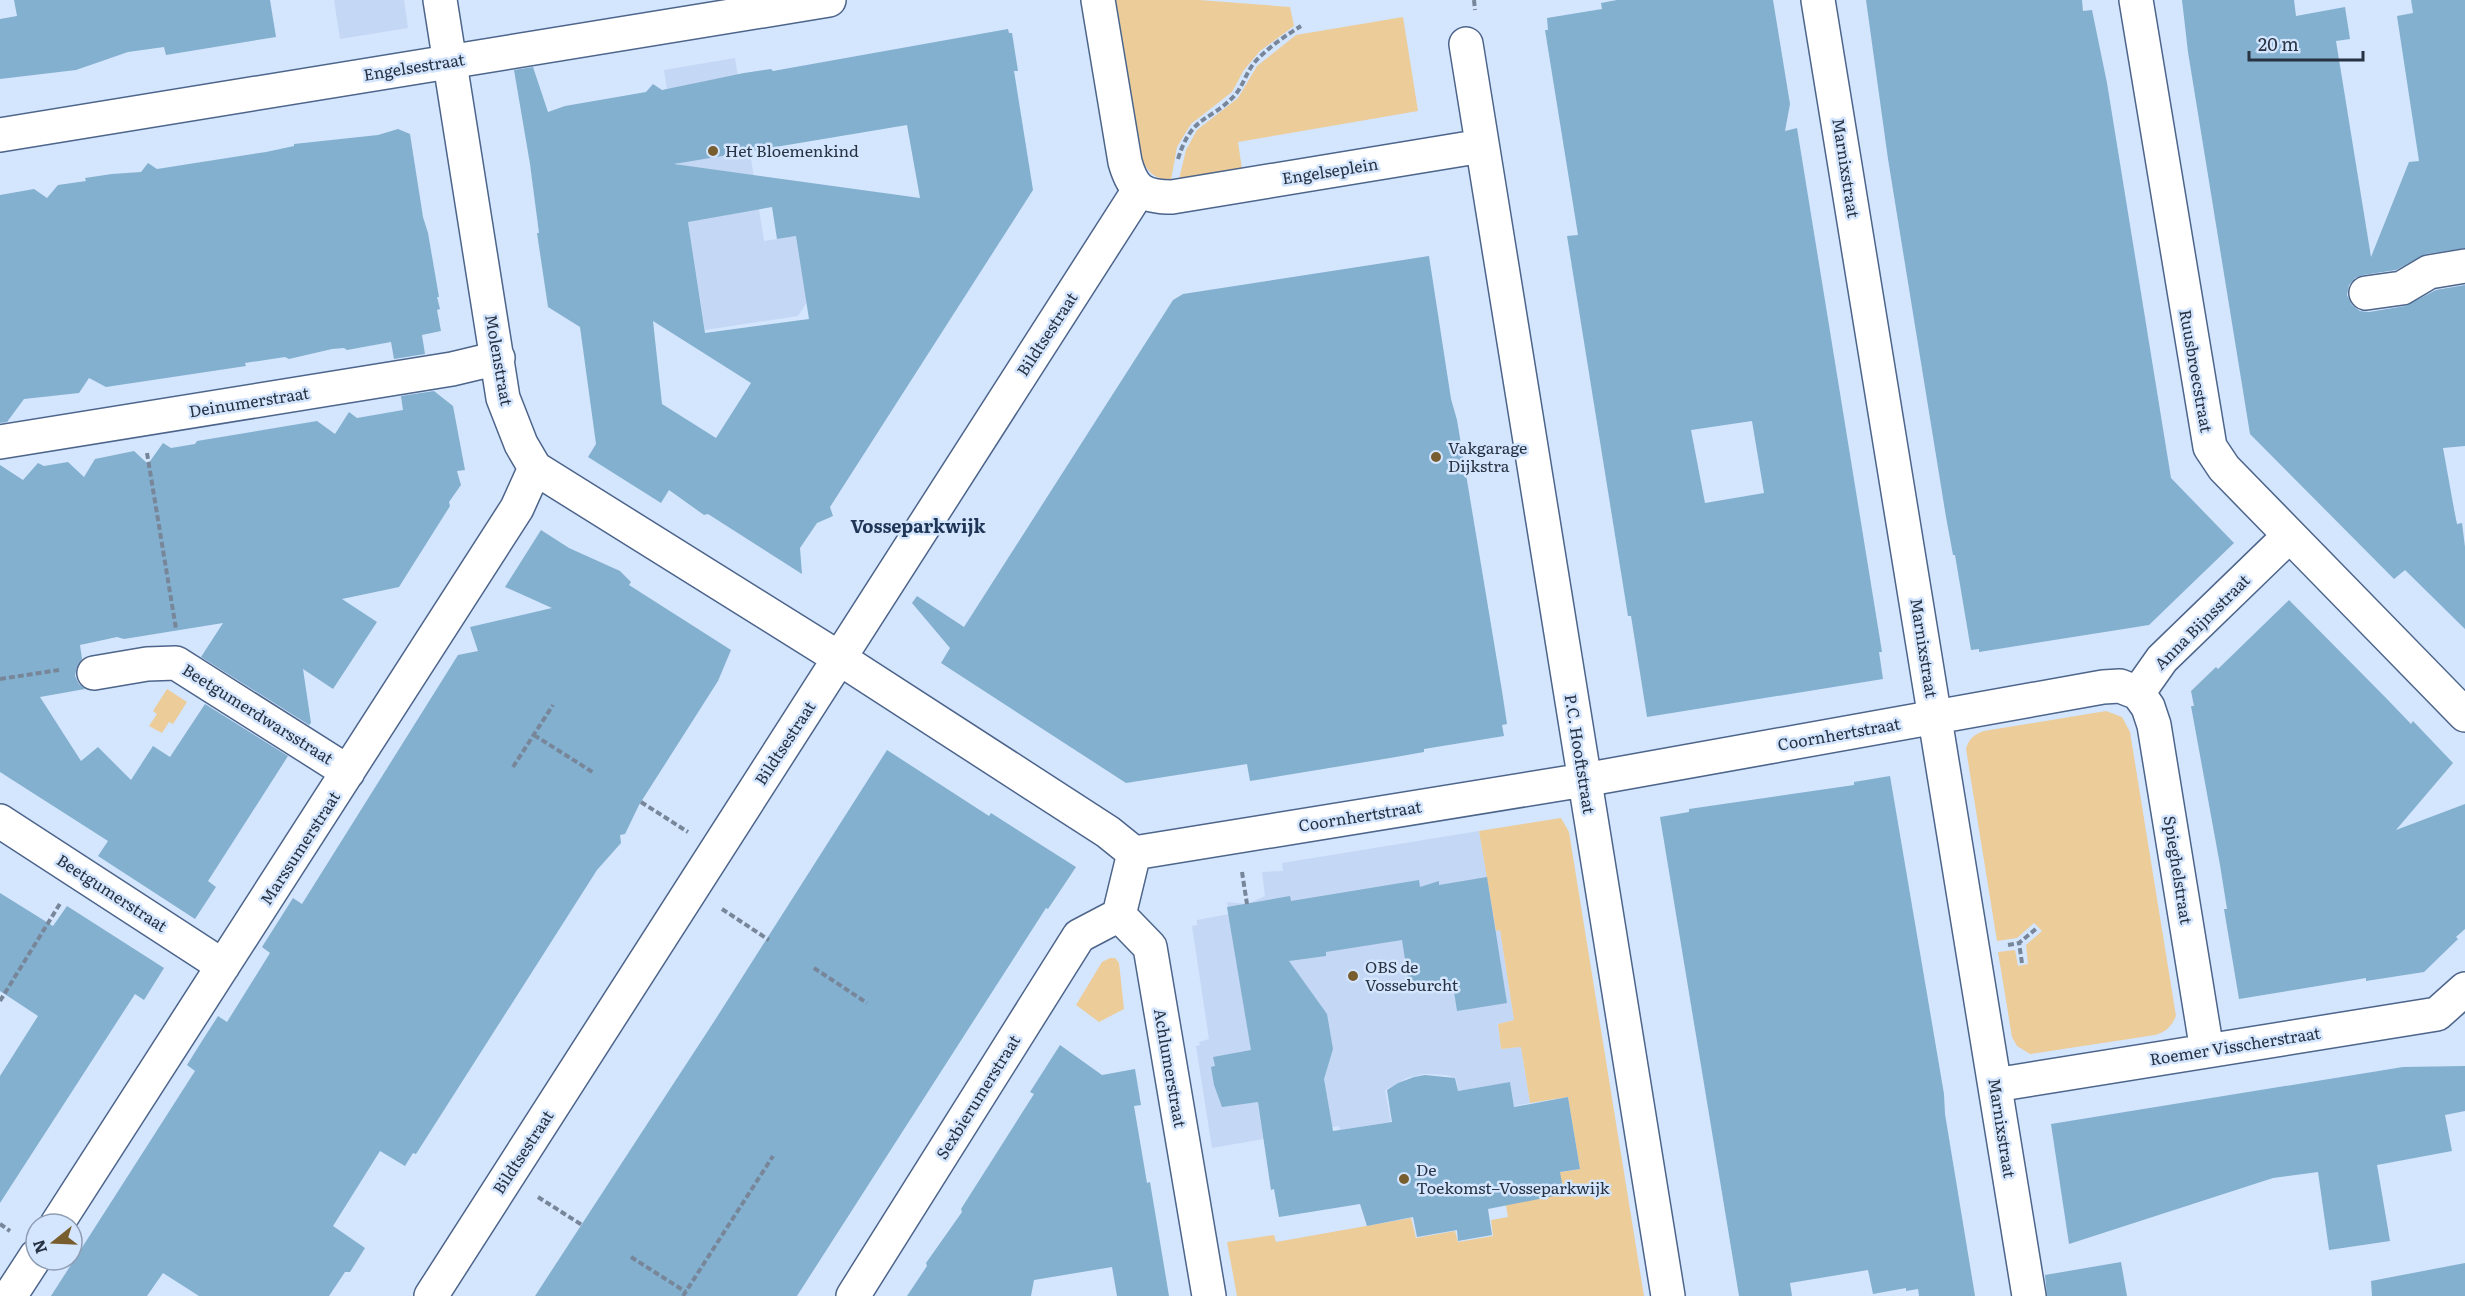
<svg xmlns="http://www.w3.org/2000/svg" width="2465" height="1296" font-family="Literata,serif">
  <style>
    .built { fill: #c4d7f4 }
    .green { fill: #eccc99 }
    .building { fill: #83b0cf; fill-rule: evenodd }
    .lines { fill: none; stroke-linecap: round; stroke-linejoin: round }
    .minor-casing { stroke: #4d658a; stroke-width: 36 }
    .path { stroke: #78869a; stroke-width: 4; stroke-dasharray: 6 3; stroke-linecap: butt }
    .minor { stroke: #fff; stroke-width: 33 }
    .poi-dot { fill: #785d2f; stroke: #d4e5fe; stroke-width: 2 }
    .labels { text-anchor: middle; stroke-width: 5; stroke-linejoin: round; paint-order: stroke }
    .street-label { font-size: 16px; fill: #273242; stroke: #d4e5fe }
    .poi-label { font-size: 16px; fill: #273242; stroke: #d4e5fe; text-anchor: start }
    .neighbourhood-label { font-size: 18px; font-weight: bold; fill: #1f3556; stroke: #d4e5fe }
  </style>
  <rect width="100%" height="100%" fill="#d4e5fe"/>
  <path class="built" d="M 334,0 L 404,0 L 408,28 L 340,39 Z
    M 735,58 L 764,241 L 829,231 L 833,262 L 798,316 L 705,330 L 664,70 Z
    M 1479,831 L 1496,930 L 1500,930 L 1514,1020 L 1498,1024 L 1501,1049 L 1521,1047 L 1530,1103 L 1514,1106 L 1510,1082 L 1458,1091 L 1456,1078 L 1446,1075 L 1424,1074 L 1407,1078 L 1385,1090 L 1391,1122 L 1340,1130 L 1339,1126 L 1212,1148 L 1196,1046 L 1200,1045 L 1199,1042 L 1209,1039 L 1192,926 L 1197,925 L 1197,920 L 1229,914 L 1227,902 L 1247,904 L 1265,896 L 1262,872 L 1283,871 L 1282,863 Z"/>
  <path class="green" d="M 1116,0 L 1199,0 L 1290,7 L 1294,26 L 1260,51 L 1244,70 L 1232,92 L 1191,124 L 1177,147 L 1171,180 C 1156,180 1147,172 1142,159 Z
    M 1403,17 L 1418,111 L 1238,142 L 1242,169 L 1179,179 L 1186,150 L 1197,130 L 1238,98 L 1257,66 L 1296,35 Z
    M 167,689 L 187,702 L 173,724 L 169,722 L 162,733 L 149,726 L 157,714 L 153,711 Z
    M 2106,711 L 2122,717 L 2130,732 L 2176,1016 C 2171,1027 2166,1032 2155,1035 L 2030,1054 L 2017,1046 L 2012,1037 L 1998,952 L 2015,950 L 2018,966 L 2028,964 L 2026,945 L 2042,931 L 2034,923 L 2017,938 L 1997,941 L 1966,749 C 1969,739 1973,735 1984,731 Z
    M 1561,818 L 1569,832 L 1644,1296 L 1237,1296 L 1227,1242 L 1274,1235 L 1276,1242 L 1411,1218 L 1416,1238 L 1455,1231 L 1458,1242 L 1493,1236 L 1491,1220 L 1508,1217 L 1502,1182 L 1580,1169 L 1568,1097 L 1530,1103 L 1521,1047 L 1501,1049 L 1498,1024 L 1514,1020 L 1500,930 L 1496,931 L 1479,831 Z
    M 1110,958 L 1115,958 L 1119,963 L 1124,1009 L 1099,1022 L 1076,1005 L 1102,962 Z"/>
  <path class="building" d="M 14,0 L 270,0 L 276,37 L 166,55 L 164,47 L 128,52 L 76,70 L 0,79 L 0,19 L 17,16 Z
    M 1617,0 L 1773,0 L 1790,104 L 1785,131 L 1797,128 L 1882,652 L 1879,652 L 1883,679 L 1647,717 L 1631,616 L 1628,616 L 1567,236 L 1578,235 L 1545,30 L 1548,30 L 1547,18 L 1602,9 L 1601,3 ZM 1752,421 L 1764,493 L 1705,503 L 1691,430 Z
    M 1866,0 L 2082,0 L 2083,11 L 2092,10 L 2107,83 L 2171,478 L 2234,543 L 2149,625 L 1979,652 L 1979,649 L 1971,650 L 1955,555 L 1953,555 L 1946,517 L 1888,159 Z
    M 2182,0 L 2294,0 L 2296,16 L 2345,7 L 2350,39 L 2336,41 L 2371,257 L 2409,162 L 2419,161 L 2397,16 L 2413,13 L 2411,0 L 2465,0 L 2465,248 L 2426,254 L 2396,270 L 2363,275 L 2355,278 L 2349,285 L 2347,295 L 2352,305 L 2360,311 L 2369,312 L 2405,306 L 2436,290 L 2465,285 L 2465,446 L 2443,448 L 2454,509 L 2457,524 L 2462,523 L 2465,547 L 2465,629 L 2405,570 L 2394,579 L 2250,434 L 2188,52 Z
    M 1008,29 L 1009,33 L 1012,33 L 1018,71 L 1014,71 L 1033,190 L 830,507 L 833,516 L 817,523 L 800,548 L 802,574 L 708,514 L 704,515 L 669,490 L 661,503 L 588,457 L 596,444 L 580,327 L 548,307 L 537,233 L 539,233 L 530,164 L 514,70 L 533,67 L 548,112 L 565,106 L 646,92 L 653,84 L 662,90 L 744,73 L 771,69 L 773,71 ZM 907,125 L 920,198 L 674,164 ZM 772,207 L 777,239 L 796,236 L 809,319 L 705,333 L 688,222 ZM 653,321 L 751,383 L 716,438 L 662,404 Z
    M 398,129 L 410,134 L 423,217 L 428,233 L 439,297 L 437,297 L 440,309 L 437,310 L 441,331 L 422,335 L 425,354 L 394,359 L 391,342 L 347,350 L 344,348 L 332,349 L 289,359 L 285,357 L 245,363 L 246,366 L 106,387 L 89,378 L 79,393 L 24,399 L 7,422 L 0,423 L 0,195 L 34,189 L 47,198 L 58,185 L 86,181 L 85,178 L 112,174 L 141,172 L 148,163 L 157,169 L 266,152 L 294,146 L 294,144 L 378,135 Z
    M 1429,256 L 1451,399 L 1457,420 L 1502,691 L 1507,724 L 1502,725 L 1504,736 L 1424,749 L 1424,752 L 1390,758 L 1250,781 L 1247,764 L 1126,783 L 941,663 L 950,648 L 912,603 L 917,596 L 964,627 L 1173,300 L 1183,294 Z
    M 434,391 L 453,406 L 465,470 L 457,471 L 461,485 L 449,502 L 450,506 L 399,587 L 342,599 L 377,622 L 333,689 L 303,669 L 311,723 L 309,725 L 201,657 L 223,623 L 124,639 L 117,637 L 80,645 L 82,659 L 77,666 L 75,676 L 79,684 L 85,689 L 40,697 L 81,761 L 98,747 L 131,780 L 153,746 L 170,757 L 205,704 L 288,756 L 208,881 L 216,887 L 195,919 L 98,856 L 108,841 L 0,772 L 0,465 L 23,480 L 38,463 L 44,466 L 68,462 L 84,477 L 95,459 L 134,451 L 148,464 L 163,443 L 171,448 L 195,444 L 197,441 L 317,421 L 335,434 L 349,412 L 357,418 L 403,410 L 401,396 Z
    M 541,530 L 569,548 L 620,571 L 631,582 L 629,585 L 731,650 L 718,681 L 639,805 L 625,834 L 620,835 L 621,843 L 597,870 L 416,1154 L 413,1153 L 405,1166 L 380,1151 L 333,1226 L 365,1248 L 350,1272 L 345,1272 L 329,1296 L 199,1296 L 163,1273 L 147,1296 L 51,1296 L 195,1071 L 187,1065 L 202,1041 L 218,1016 L 227,1022 L 270,953 L 262,947 L 293,898 L 302,904 L 458,655 L 478,651 L 470,627 L 552,608 L 505,587 Z
    M 2289,600 L 2386,698 L 2411,724 L 2413,721 L 2453,763 L 2396,830 L 2465,804 L 2465,929 L 2456,937 L 2458,939 L 2424,972 L 2366,981 L 2366,978 L 2239,999 L 2224,909 L 2227,909 L 2220,865 L 2191,706 L 2194,706 L 2191,691 L 2216,667 L 2218,669 Z
    M 887,750 L 989,816 L 991,813 L 1076,867 L 1048,909 L 1046,908 L 797,1296 L 535,1296 L 715,1020 Z
    M 1890,776 L 1944,1094 L 1945,1114 L 1975,1296 L 1919,1296 L 1918,1289 L 1906,1291 L 1906,1288 L 1873,1294 L 1868,1270 L 1790,1283 L 1792,1296 L 1739,1296 L 1660,817 L 1689,812 L 1689,809 L 1854,785 L 1854,782 Z
    M 1487,877 L 1507,1003 L 1457,1011 L 1453,985 L 1410,992 L 1402,940 L 1326,952 L 1326,956 L 1289,961 L 1327,1014 L 1333,1049 L 1324,1079 L 1333,1131 L 1392,1122 L 1387,1090 L 1398,1083 L 1414,1077 L 1425,1075 L 1455,1078 L 1458,1091 L 1510,1082 L 1514,1107 L 1568,1097 L 1580,1169 L 1560,1172 L 1564,1194 L 1488,1209 L 1492,1235 L 1458,1241 L 1457,1230 L 1417,1237 L 1413,1217 L 1367,1226 L 1360,1204 L 1279,1217 L 1274,1189 L 1271,1190 L 1258,1102 L 1222,1107 L 1214,1085 L 1211,1067 L 1215,1066 L 1213,1057 L 1251,1050 L 1227,907 L 1290,896 L 1291,901 L 1419,880 L 1420,887 L 1439,881 L 1439,885 Z
    M 0,893 L 53,926 L 67,906 L 164,968 L 144,1000 L 135,994 L 0,1203 L 0,1076 L 38,1016 L 0,991 Z
    M 1060,1045 L 1102,1075 L 1135,1069 L 1141,1105 L 1134,1106 L 1147,1183 L 1150,1182 L 1169,1296 L 1117,1296 L 1112,1267 L 1034,1280 L 1031,1296 L 907,1296 L 927,1266 L 926,1263 L 962,1212 L 961,1209 L 1034,1094 L 1030,1092 Z
    M 2465,1066 L 2465,1111 L 2445,1115 L 2452,1151 L 2377,1165 L 2390,1241 L 2329,1250 L 2318,1172 L 2273,1178 L 2069,1244 L 2051,1124 L 2403,1067 Z
    M 2121,1262 L 2127,1296 L 2047,1296 L 2045,1275 Z
    M 2465,1263 L 2465,1296 L 2372,1296 L 2371,1281 Z"/>
  <g class="lines">
    <defs>
      <path id="minor" d="M 440,0 L 503,398 L 521,444 L 535,468 L 839,658 L 1108,832 L 1134,853 L 1584,780 L 2103,687 L 2120,686 L 2138,693 L 2162,659 L 2289,536
        M 1098,0 L 1125,162 C 1133,190 1142,197 1172,197 L 1482,146
        M 1818,0 L 2029,1296
        M 2136,0 L 2210,447 L 2224,468 L 2465,715
        M 1466,44 L 1668,1296
        M 0,135 L 829,0
        M 2366,293 L 2402,288 L 2429,272 L 2465,266
        M 0,442 L 452,369 L 498,358
        M 94,673 L 147,664 L 176,663 L 348,772
        M 2138,693 L 2148,707 L 2154,725 L 2207,1051
        M 0,821 L 223,966
        M 1134,853 L 1119,915 L 1150,947 L 1209,1296
        M 1995,1085 L 2437,1014 L 2465,989
        M 57,1224 L 517,508 L 535,468
        M 10,1296 L 36,1256
        M 431,1296 L 1139,190
        M 853,1296 L 1079,936 L 1119,915"/>
    </defs>
    <use href="#minor" class="minor-casing"/>
    <path class="path" d="M 1474,0 L 1475,10
      M 1178,159 C 1192,114 1209,123 1235,95 C 1243,86 1246,73 1254,63 C 1266,49 1285,36 1301,26
      M 147,453 L 176,629
      M 0,679 L 59,670
      M 534,735 L 594,773
      M 513,767 L 553,705
      M 641,802 L 688,832
      M 1242,872 L 1247,904
      M 722,909 L 769,940
      M 2008,945 L 2019,943
      M 2022,963 L 2019,943 L 2037,928
      M 814,968 L 867,1003
      M 0,1001 L 61,902
      M 538,1197 L 582,1225
      M 0,1224 L 10,1231
      M 631,1257 L 686,1292
      M 683,1296 L 773,1156"/>
    <use href="#minor" class="minor"/>
  </g>
  <g class="poi-dot">
    <circle cx="713" cy="151" r="6"/>
    <circle cx="1436" cy="457" r="6"/>
    <circle cx="1353" cy="976" r="6"/>
    <circle cx="1404" cy="1179" r="6"/>
  </g>
  <g class="labels">
    <g class="street-label">
      <text transform="translate(414 67) rotate(-9)" y="6">Engelsestraat</text>
      <text transform="translate(1846 168) rotate(81)" y="6">Marnixstraat</text>
      <text transform="translate(1330 171) rotate(-9)" y="6">Engelseplein</text>
      <text transform="translate(1047 334) rotate(-57)" y="6">Bildtsestraat</text>
      <text transform="translate(499 360) rotate(80)" y="6">Molenstraat</text>
      <text transform="translate(2196 371) rotate(80)" y="6">Ruusbroecstraat</text>
      <text transform="translate(249 402) rotate(-9)" y="6">Deinumerstraat</text>
      <text transform="translate(2202 622) rotate(-45)" y="6">Anna Bijnsstraat</text>
      <text transform="translate(1924 648) rotate(81)" y="6">Marnixstraat</text>
      <text transform="translate(258 714) rotate(32)" y="6">Beetgumerdwarsstraat</text>
      <text transform="translate(1839 734) rotate(-10)" y="6">Coornhertstraat</text>
      <text transform="translate(785 743) rotate(-57)" y="6">Bildtsestraat</text>
      <text transform="translate(1580 754) rotate(81)" y="6">P.C. Hooftstraat</text>
      <text transform="translate(1360 816) rotate(-9)" y="6">Coornhertstraat</text>
      <text transform="translate(300 848) rotate(-57)" y="6">Marssumerstraat</text>
      <text transform="translate(2178 870) rotate(81)" y="6">Spieghelstraat</text>
      <text transform="translate(112 893) rotate(33)" y="6">Beetgumerstraat</text>
      <text transform="translate(2235 1046) rotate(-9)" y="6">Roemer Visscherstraat</text>
      <text transform="translate(1170 1068) rotate(80)" y="6">Achlumerstraat</text>
      <text transform="translate(978 1097) rotate(-58)" y="6">Sexbierumerstraat</text>
      <text transform="translate(2002 1128) rotate(81)" y="6">Marnixstraat</text>
      <text transform="translate(523 1152) rotate(-57)" y="6">Bildtsestraat</text>
    </g>
    <g class="poi-label">
      <text x="725" y="157">Het Bloemenkind</text>
      <text x="1448" y="454">Vakgarage<tspan x="1448" dy="18">Dijkstra</tspan></text>
      <text x="1365" y="973">OBS de<tspan x="1365" dy="18">Vosseburcht</tspan></text>
      <text x="1416" y="1176">De<tspan x="1416" dy="18">Toekomst–Vosseparkwijk</tspan></text>
    </g>
    <g class="neighbourhood-label">
      <text x="918" y="533">Vosseparkwijk</text>
    </g>
  </g>
  <g transform="translate(54 1242) rotate(252)"><circle r="28" fill="#d4e5fe" stroke="#8f9db3" stroke-width="1.5"/>
  <path d="M0-4.5L10 22L0 15L-10 22Z" fill="#785d2f"/>
  <text y="-9" font-size="16" font-weight="bold" text-anchor="middle" fill="#273242">N</text>
  </g>
  <path d="M2249 51v9h114v-9" fill="none" stroke="#273242" stroke-width="3"/>
  <text x="2258" y="51" font-size="18" fill="#273242" stroke="#d4e5fe" stroke-width="4.5" paint-order="stroke">20 m</text>
</svg>
